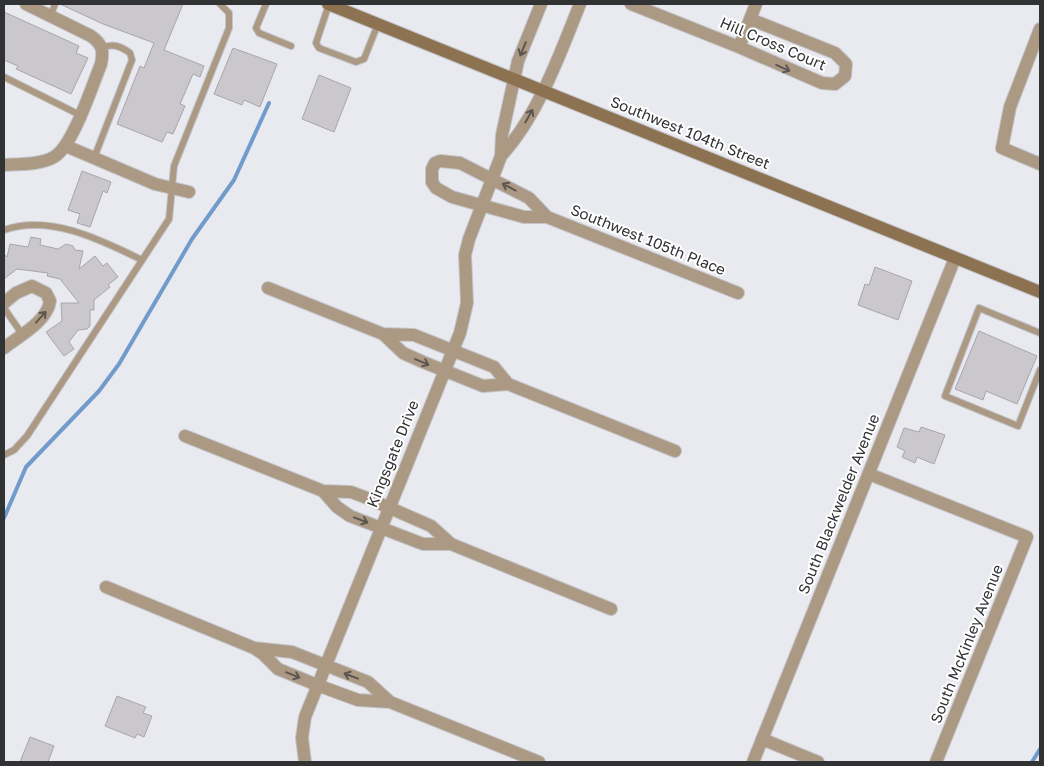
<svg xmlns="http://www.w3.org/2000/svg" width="1044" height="766" font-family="'Golos Text',sans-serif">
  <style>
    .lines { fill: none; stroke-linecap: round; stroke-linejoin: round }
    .stream { stroke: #719bcb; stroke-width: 4 }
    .building { fill: #cbc8cd; stroke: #a9a6ab }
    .service-casing { stroke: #c3c5ca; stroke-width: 8 }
    .minor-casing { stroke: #c3c5ca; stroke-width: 14 }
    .tertiary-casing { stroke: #c3c5ca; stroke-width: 14 }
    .secondary-casing { stroke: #c3c5ca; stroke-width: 14 }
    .service { stroke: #ac9983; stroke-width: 6 }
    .minor { stroke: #ac9983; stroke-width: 12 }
    .tertiary { stroke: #ac9983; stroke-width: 12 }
    .secondary { stroke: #8d7251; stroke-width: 12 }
    .oneway { stroke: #5c5650 }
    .labels { text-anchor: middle; stroke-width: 4; stroke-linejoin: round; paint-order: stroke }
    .street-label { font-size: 15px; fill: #313234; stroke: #fff }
  </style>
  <rect width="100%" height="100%" fill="#e8eaf0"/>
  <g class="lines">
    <path class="stream" d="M 4,518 L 26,467 L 99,391 L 119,364 L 192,239 L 234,180 L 269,103
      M 1032,762 L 1040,749"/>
  </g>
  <path class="building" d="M 60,4 L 183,4 L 164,50 L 204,66 L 200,77 L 193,74 L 180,104 L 185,106 L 173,134 L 167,132 L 162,142 L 117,124 L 140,66 L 144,68 L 154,43 L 103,24 Z
    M 4,12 L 79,46 L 76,53 L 88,58 L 71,94 L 16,69 L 18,66 L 4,60 Z
    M 233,48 L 277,64 L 260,107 L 244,100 L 242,105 L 214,94 Z
    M 319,75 L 351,88 L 334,132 L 302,119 Z
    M 82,171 L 111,182 L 107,193 L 103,191 L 90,227 L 77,223 L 80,214 L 68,210 Z
    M 31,237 L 41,239 L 40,245 L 58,249 L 66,244 L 73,246 L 75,250 L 83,251 L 79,269 L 95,256 L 103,266 L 107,263 L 118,277 L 108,285 L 110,287 L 94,300 L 94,310 L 90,310 L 90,326 L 87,329 L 78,330 L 69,342 L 74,349 L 64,356 L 46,332 L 62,321 L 61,303 L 79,303 L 60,279 L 47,276 L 48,273 L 17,269 L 4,279 L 4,254 L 7,257 L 10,244 L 28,247 Z
    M 875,267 L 912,281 L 898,320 L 858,305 L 865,284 L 869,285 Z
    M 979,331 L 1037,356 L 1017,404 L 986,391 L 983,400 L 955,389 Z
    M 921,427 L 945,435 L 934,464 L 917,457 L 915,463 L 902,457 L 905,451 L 897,447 L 904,428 L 919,432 Z
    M 117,696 L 146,707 L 143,713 L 152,716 L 144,737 L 137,734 L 135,738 L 105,726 Z
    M 30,737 L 54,746 L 48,762 L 20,762 Z"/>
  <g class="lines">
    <defs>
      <path id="service" d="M 266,4 L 256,28 L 259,33 L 291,46
        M 329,4 L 316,43 L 319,48 L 356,62 L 364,59 L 378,24
        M 51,15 L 55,4
        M 4,77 L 80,115
        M 94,158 L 132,60 L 130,53 C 120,46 113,43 102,48
        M 4,230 C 50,214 101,240 142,260
        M 4,308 L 22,334
        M 1040,333 L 979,308 L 945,396 L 1018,426 L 1040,370
        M 4,455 L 14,450 L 27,436 L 169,219 L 174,166 L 229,28 L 229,13 L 220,4"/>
      <path id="minor" d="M 631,4 L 739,47 L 822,83 L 835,84 L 845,76 L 846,64 L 835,53 L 750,19
        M 1040,29 L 1010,107 L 1002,148 L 1040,164
        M 739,47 L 756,4
        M 66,146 L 155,184 L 189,192
        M 4,165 C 19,164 40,165 54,157 C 73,146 92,86 101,64 C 104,50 102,44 91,36 L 26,4
        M 547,217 L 529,198 L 460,163 L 440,161 L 435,163 L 432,169 L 432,182 L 436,188 L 452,197 L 524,217 L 547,217 L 738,293
        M 268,288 L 383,334 L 414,335 L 494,367 L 508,384 L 675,451
        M 4,303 L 16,293 L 32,286 L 46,293 L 50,301 C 47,322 19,336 4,348
        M 383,334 L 403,353 L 423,362 L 483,386 L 508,384
        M 185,436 L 323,491 L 351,492 L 367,498 L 431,526 L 451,544 L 611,609
        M 869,474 L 1027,537 L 936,762
        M 323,491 L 337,507 L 350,516 L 423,544 L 451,544
        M 106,587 L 254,648 L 263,654 L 278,669 L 317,685 L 358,700 L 390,702
        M 254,648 L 292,652 L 368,682 L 390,702 L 539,762
        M 762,739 L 818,762
        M 753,762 L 955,258"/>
      <path id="tertiary" d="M 501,156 C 539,114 559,56 580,4
        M 305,762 L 302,738 L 305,717 L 460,333 L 467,303 L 465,255 L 469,239 L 501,156 L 502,135 L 518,61 L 541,4"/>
      <path id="secondary" d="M 328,4 L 1040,292"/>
    </defs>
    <use href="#service" class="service-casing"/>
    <use href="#minor" class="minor-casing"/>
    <use href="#tertiary" class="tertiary-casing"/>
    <use href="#secondary" class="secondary-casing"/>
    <use href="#service" class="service"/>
    <use href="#minor" class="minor"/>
    <use href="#tertiary" class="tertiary"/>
    <use href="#secondary" class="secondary"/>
  </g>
  <defs><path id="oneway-shaft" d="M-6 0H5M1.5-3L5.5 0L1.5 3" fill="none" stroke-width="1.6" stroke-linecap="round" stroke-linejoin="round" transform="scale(1.25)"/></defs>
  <g class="oneway">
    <use href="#oneway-shaft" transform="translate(523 49) rotate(112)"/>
    <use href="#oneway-shaft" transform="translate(783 68) rotate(24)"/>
    <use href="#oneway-shaft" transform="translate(529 116) rotate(-61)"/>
    <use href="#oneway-shaft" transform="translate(509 187) rotate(-152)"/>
    <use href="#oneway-shaft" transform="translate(41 317) rotate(-48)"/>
    <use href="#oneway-shaft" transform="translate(422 362) rotate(23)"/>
    <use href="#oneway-shaft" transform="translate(361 520) rotate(21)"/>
    <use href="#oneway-shaft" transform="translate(293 675) rotate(22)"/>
    <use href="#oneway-shaft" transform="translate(351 676) rotate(-159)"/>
  </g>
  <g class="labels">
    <g class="street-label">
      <text transform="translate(773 44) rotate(23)" y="5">Hill Cross Court</text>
      <text transform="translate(690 133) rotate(22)" y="5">Southwest 104th Street</text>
      <text transform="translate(648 240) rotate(22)" y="5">Southwest 105th Place</text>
      <text transform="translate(393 454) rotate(-68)" y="5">Kingsgate Drive</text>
      <text transform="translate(839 504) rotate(-68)" y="5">South Blackwelder Avenue</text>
      <text transform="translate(967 644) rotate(-68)" y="5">South McKinley Avenue</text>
    </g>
  </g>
  <rect width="1044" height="766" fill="none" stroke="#313234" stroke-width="10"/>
</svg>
